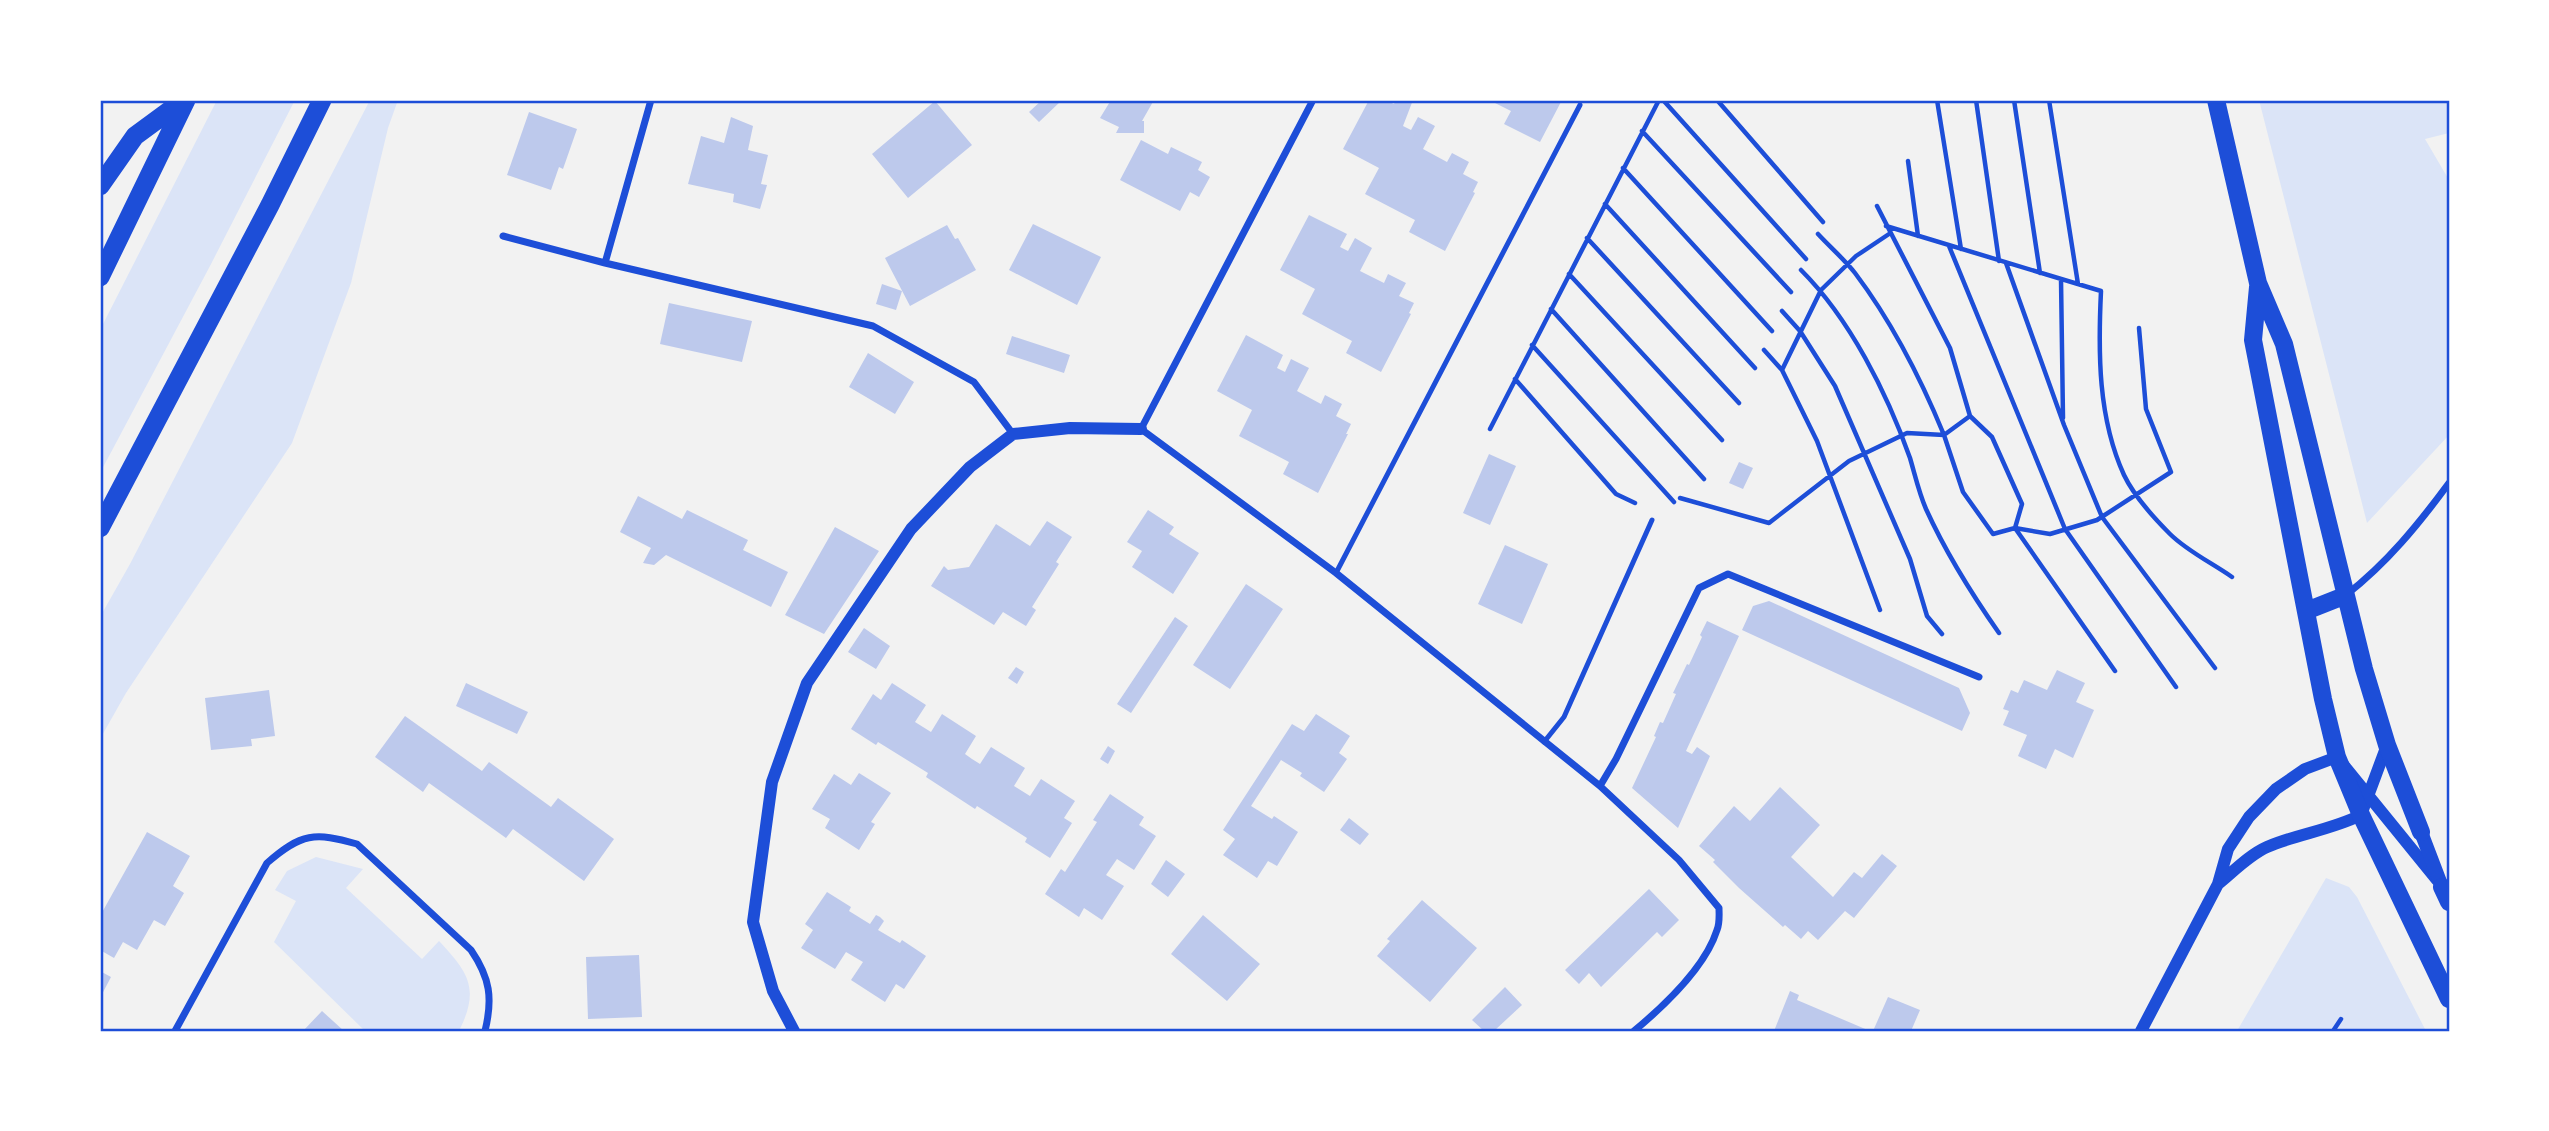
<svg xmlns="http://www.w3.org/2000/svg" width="2549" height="1131" font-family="Spectral,serif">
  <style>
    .green { fill: #dbe4f7 }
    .building { fill: #bdc9ec }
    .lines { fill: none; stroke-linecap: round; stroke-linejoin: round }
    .path { stroke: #1d4ed8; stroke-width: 4.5 }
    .service { stroke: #1d4ed8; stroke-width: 5 }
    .minor { stroke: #1d4ed8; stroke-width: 7 }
    .tertiary { stroke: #1d4ed8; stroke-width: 12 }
    .secondary { stroke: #1d4ed8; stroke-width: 14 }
    .primary { stroke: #1d4ed8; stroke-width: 18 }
    .trunk { stroke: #1d4ed8; stroke-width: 19 }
    .neatline { fill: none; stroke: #1d4ed8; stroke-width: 2.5 }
  </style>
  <rect width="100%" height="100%" fill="#f2f2f2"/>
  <path class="green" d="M 217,100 L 295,100 L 210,266 L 100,473 L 100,330 Z
    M 370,100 L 398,100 L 388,128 L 351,283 L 292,443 L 126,693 L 100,739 L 100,617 L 130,564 Z
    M 2259,100 L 2449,100 L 2449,133 L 2425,139 L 2449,180 L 2449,435 L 2367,523 Z
    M 316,857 L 363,869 L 346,888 L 422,959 L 439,941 C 469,973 480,989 459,1031 L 365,1031 L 274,942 L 296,901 L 275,890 L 287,871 Z
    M 2326,878 L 2349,887 L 2357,897 L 2426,1031 L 2237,1031 Z"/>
  <path class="building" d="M 1042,100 L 1061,101 L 1039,122 L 1029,112 Z
    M 1111,100 L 1154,100 L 1142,121 L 1144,121 L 1144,133 L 1116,133 L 1119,127 L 1100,118 Z
    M 1369,100 L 1385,100 L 1394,104 L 1396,100 L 1413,100 L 1403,126 L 1411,130 L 1418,117 L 1435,126 L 1423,149 L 1447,162 L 1452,153 L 1469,162 L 1463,174 L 1478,182 L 1473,192 L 1475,193 L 1445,251 L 1409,232 L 1415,220 L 1365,194 L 1379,168 L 1343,149 Z
    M 1489,100 L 1562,100 L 1540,142 L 1504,124 L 1511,111 Z
    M 935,101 L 972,145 L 908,198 L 872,154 Z
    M 529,112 L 577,129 L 563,169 L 559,167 L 551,190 L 507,175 Z
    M 731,117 L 753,126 L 748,150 L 768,155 L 761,184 L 767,185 L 760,209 L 733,202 L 734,194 L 688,184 L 701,136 L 724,143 Z
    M 1141,140 L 1168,154 L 1171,147 L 1202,162 L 1198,170 L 1210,177 L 1199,197 L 1190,192 L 1180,211 L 1120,180 Z
    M 1309,215 L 1347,234 L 1340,247 L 1348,251 L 1355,238 L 1372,248 L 1360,271 L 1384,283 L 1388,274 L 1406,283 L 1399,296 L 1414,303 L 1409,313 L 1411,314 L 1381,372 L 1346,353 L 1352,341 L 1302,314 L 1315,289 L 1280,270 Z
    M 1033,224 L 1101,257 L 1077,305 L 1009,270 Z
    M 947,225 L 955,239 L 958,238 L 976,270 L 910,306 L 885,258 Z
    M 882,284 L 902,291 L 896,310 L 876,304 Z
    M 669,303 L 752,321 L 742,362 L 660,344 Z
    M 1246,335 L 1283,355 L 1277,368 L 1285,372 L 1291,359 L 1309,368 L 1297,391 L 1321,404 L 1325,395 L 1342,404 L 1336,416 L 1351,424 L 1346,434 L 1348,434 L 1318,493 L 1283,474 L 1289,462 L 1239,436 L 1252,410 L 1217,391 Z
    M 1012,336 L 1070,355 L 1064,373 L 1006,354 Z
    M 868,353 L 914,382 L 895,414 L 849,387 Z
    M 1489,454 L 1516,466 L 1490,525 L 1463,513 Z
    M 1739,462 L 1753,468 L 1743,489 L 1729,483 Z
    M 638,496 L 682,519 L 687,510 L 748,540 L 743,550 L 788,572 L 771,607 L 666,555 L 654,565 L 643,563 L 651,548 L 620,532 Z
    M 1148,510 L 1174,527 L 1169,534 L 1199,553 L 1173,594 L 1132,567 L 1142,551 L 1127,542 Z
    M 1047,521 L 1072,537 L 1056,562 L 1059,564 L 1032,607 L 1036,610 L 1026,626 L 1003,612 L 994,625 L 931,586 L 944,566 L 948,570 L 969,567 L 996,524 L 1030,546 Z
    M 835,527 L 879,551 L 824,634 L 785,615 Z
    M 1505,545 L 1548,564 L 1522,624 L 1478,604 Z
    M 1246,584 L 1283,609 L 1230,689 L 1193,665 Z
    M 1769,601 L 1959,688 L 1970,713 L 1962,731 L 1742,630 L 1753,606 Z
    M 1175,617 L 1188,626 L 1131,713 L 1117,704 Z
    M 1707,621 L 1739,636 L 1686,751 L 1692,754 L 1697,747 L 1710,756 L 1678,828 L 1632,788 L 1656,737 L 1654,736 L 1660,722 L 1663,723 L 1676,694 L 1673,693 L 1687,664 L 1689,665 L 1702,637 L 1700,635 Z
    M 864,628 L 890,646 L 876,669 L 848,652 Z
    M 1016,667 L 1024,672 L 1017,684 L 1008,678 Z
    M 2057,670 L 2085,683 L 2076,702 L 2094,710 L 2073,758 L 2055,749 L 2046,769 L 2018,756 L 2027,735 L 2003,725 L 2009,711 L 2003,709 L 2011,690 L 2018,693 L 2024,680 L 2047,690 Z
    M 466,683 L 528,712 L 517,734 L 456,706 Z
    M 892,683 L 926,705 L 915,722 L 931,732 L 942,714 L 976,736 L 965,754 L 972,759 L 980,764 L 991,747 L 1025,768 L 1014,786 L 1030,796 L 1041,779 L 1075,801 L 1064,818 L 1072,823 L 1050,858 L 1025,842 L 1027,838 L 977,806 L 975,809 L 926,777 L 928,773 L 878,742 L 876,745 L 851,729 L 873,694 L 881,700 Z
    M 269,690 L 275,736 L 251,739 L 252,746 L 211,750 L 205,698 Z
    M 1316,714 L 1350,736 L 1339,753 L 1347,759 L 1324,792 L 1300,776 L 1302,773 L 1281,760 L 1251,806 L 1272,819 L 1274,816 L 1298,832 L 1277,866 L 1268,861 L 1257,878 L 1223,855 L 1235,839 L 1223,830 L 1292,724 L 1304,731 Z
    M 405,716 L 482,771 L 489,762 L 551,807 L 558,798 L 614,839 L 584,881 L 513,829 L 506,838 L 429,783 L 423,792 L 375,757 Z
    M 1108,746 L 1115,751 L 1108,764 L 1100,759 Z
    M 859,773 L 891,793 L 871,822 L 875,824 L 859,850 L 825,828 L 830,819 L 812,809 L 834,774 L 851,785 Z
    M 1780,787 L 1820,825 L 1791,857 L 1833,897 L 1854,872 L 1862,878 L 1882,854 L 1897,866 L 1854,918 L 1845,911 L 1818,940 L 1808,931 L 1801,939 L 1785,925 L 1783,927 L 1739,888 L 1713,862 L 1715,860 L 1699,846 L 1734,806 L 1750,821 Z
    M 1110,794 L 1144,817 L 1139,825 L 1156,836 L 1134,870 L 1117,859 L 1106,875 L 1124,886 L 1102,920 L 1084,908 L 1079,917 L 1045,894 L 1061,869 L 1065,872 L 1097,822 L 1093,820 Z
    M 1349,818 L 1369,834 L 1360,845 L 1340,830 Z
    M 147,832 L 190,856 L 173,886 L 184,893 L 165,926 L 154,920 L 137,950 L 123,942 L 114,958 L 100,950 L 100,916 Z
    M 1166,860 L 1185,874 L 1168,897 L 1151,884 Z
    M 1649,889 L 1679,920 L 1662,937 L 1657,932 L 1601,987 L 1589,973 L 1579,984 L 1565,970 Z
    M 827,892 L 851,907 L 849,911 L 870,924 L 876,915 L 880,917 L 884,921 L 878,930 L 900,943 L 902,940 L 926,956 L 904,989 L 896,984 L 885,1002 L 851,980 L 863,962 L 846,952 L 835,969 L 801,948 L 813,930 L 805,924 Z
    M 1422,900 L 1477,948 L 1430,1002 L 1377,956 L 1390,941 L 1387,939 Z
    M 1203,915 L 1260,964 L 1227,1001 L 1171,954 Z
    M 639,955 L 642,1017 L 588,1019 L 586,957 Z
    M 100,971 L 111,977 L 100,998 Z
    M 1505,987 L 1522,1005 L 1494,1031 L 1484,1031 L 1472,1020 Z
    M 1790,991 L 1799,995 L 1797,1000 L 1870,1031 L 1774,1031 Z
    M 1888,997 L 1920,1010 L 1911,1031 L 1873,1031 Z
    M 322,1011 L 344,1031 L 303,1031 Z"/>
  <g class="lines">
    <path class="path" d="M 1663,100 L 1806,259
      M 1717,100 L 1823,222
      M 1937,100 L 1961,249
      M 1976,100 L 1999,261
      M 2014,100 L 2040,273
      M 2049,100 L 2078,284
      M 1642,131 L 1791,292
      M 1908,161 L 1918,236
      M 1623,168 L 1772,331
      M 1605,204 L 1755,368
      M 1877,206 L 1950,348 L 1970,416 L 1992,437 L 2022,504 L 2015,528 L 1993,534 L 1963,492 L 1944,435 L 1970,416
      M 1886,226 L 2101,291 C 2098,353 2098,418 2124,475 C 2134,496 2154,518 2170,534 C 2187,551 2212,563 2232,577
      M 1587,238 L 1739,403
      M 1949,246 L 2065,529 L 2176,687
      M 2006,263 L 2064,425 L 2102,517 L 2215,668
      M 1801,270 C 1850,319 1887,393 1910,458 C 1915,475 1919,493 1926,509 C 1946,553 1971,593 1999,633
      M 1569,274 L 1722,440
      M 2061,279 L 2063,418
      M 1551,309 L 1704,479
      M 1782,311 L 1800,331 L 1835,386 L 1910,559 L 1927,616 L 1942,634
      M 1532,345 L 1674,502
      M 1764,350 L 1782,370 L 1817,441 L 1880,610
      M 1782,370 L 1821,290 L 1856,256 L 1889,234
      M 1515,379 L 1616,494 L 1635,503
      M 1490,429 L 1659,100
      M 1680,498 L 1769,523 L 1849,461 L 1907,433 L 1944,435 C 1921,379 1892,322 1855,273 C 1844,259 1830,247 1818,234
      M 2015,528 L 2050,534 L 2097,520 L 2171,472 L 2146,409 L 2139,328
      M 2015,528 L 2115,671
      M 2333,1031 L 2341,1019"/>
    <path class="service" d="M 1336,573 L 1580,105
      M 1544,742 L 1564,717 L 1652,520"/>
    <path class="minor" d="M 1313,100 L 1141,429 L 1336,573 L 1600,786 L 1679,860 L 1719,908 C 1719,914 1720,923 1717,930 C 1705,968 1664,1006 1634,1031
      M 503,236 L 605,263 L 873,326 L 974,382 L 1013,434
      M 605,263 L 651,100
      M 2346,595 C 2387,563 2418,525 2449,483
      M 1600,786 L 1616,759 L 1699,588 L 1728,574 L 1979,677
      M 175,1031 L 267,863 C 301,833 315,832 357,844 L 471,950 C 490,978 493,998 485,1031"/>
    <path class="tertiary" d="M 2218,884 C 2233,872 2249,855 2267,847 C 2297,834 2331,830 2361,815 L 2387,745
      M 794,1031 L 773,991 L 753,922 L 772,782 L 807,683 L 911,529 L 970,467 L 1013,434 L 1070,428 L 1141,429
      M 2141,1031 L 2218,884 L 2228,849 L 2249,817 L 2276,789 L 2305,769 L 2337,757 L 2437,880"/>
    <path class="secondary" d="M 2421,832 L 2442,887"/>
    <path class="primary" d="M 2216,100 L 2258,283 L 2284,344 L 2364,669 L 2387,745 L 2421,832
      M 2258,287 L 2253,340 L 2323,699 L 2337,757 L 2361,815 L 2449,999
      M 2306,611 L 2344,596
      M 2442,887 L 2449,902"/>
    <path class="trunk" d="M 100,186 L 135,136 L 184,100
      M 100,277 L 186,100
      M 100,528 L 270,205 L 322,100"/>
  </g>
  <rect width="2549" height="1131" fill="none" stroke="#ffffff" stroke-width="203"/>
  <rect x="102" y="102" width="2346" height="928" class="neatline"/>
</svg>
